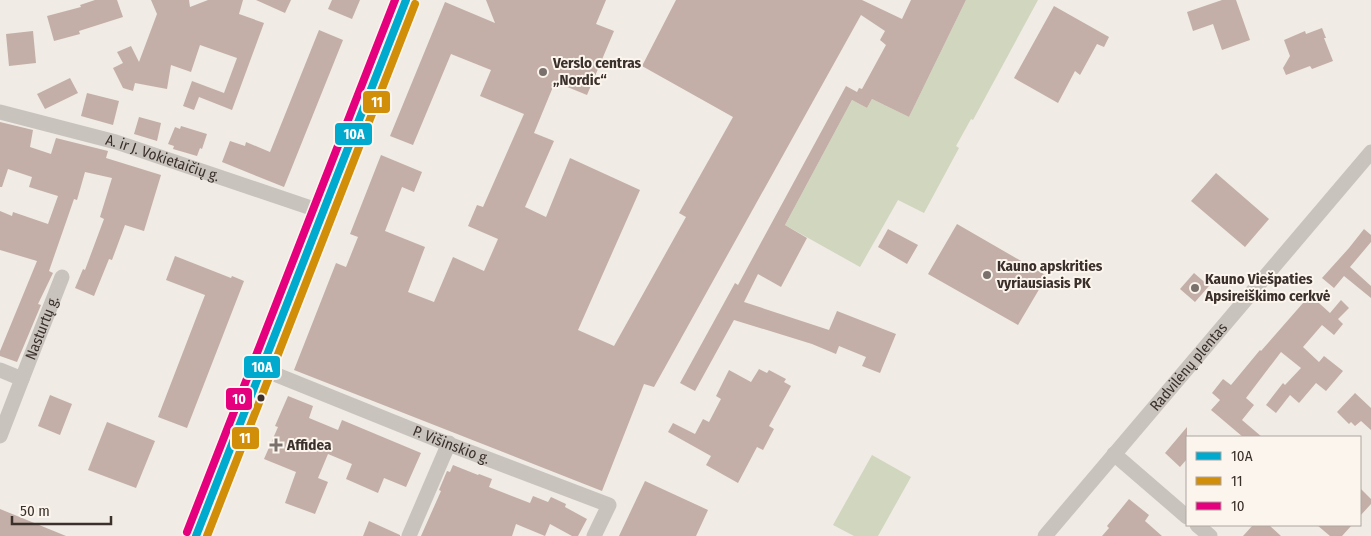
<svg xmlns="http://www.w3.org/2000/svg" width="1371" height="536" font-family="'Fira Sans Condensed',sans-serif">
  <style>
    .green { fill: #d1d6bf }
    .building { fill: #c3afa7 }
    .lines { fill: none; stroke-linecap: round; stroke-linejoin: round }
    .minor { stroke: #c9c3be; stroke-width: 15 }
    .primary { stroke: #b8b1ad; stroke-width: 24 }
    .bus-1-casing { stroke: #fbf5ee; stroke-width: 11 }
    .bus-2-casing { stroke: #fbf5ee; stroke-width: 11 }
    .bus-3-casing { stroke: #fbf5ee; stroke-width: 11 }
    .bus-1 { stroke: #00a9ce; stroke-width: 8 }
    .bus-2 { stroke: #d18e09; stroke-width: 8 }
    .bus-3 { stroke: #e5007d; stroke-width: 8 }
    .poi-dot { fill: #7a716c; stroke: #fbf5ee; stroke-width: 2 }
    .bus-dot { fill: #3b302b; stroke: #fbf5ee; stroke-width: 2 }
    .labels { text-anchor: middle; stroke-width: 4; stroke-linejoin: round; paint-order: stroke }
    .poi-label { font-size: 15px; font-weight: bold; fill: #3b302b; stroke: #fbf5ee; text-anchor: start }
    .street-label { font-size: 15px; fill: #3b302b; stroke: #fbf5ee }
    .line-badge { stroke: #fbf5ee; stroke-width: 2 }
    .badge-label { font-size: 14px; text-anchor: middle; font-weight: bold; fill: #fff }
  </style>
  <rect width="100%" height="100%" fill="#f0ebe5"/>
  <path class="green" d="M 966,0 L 1038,0 L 973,120 L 971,119 L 956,146 L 959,148 L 924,213 L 898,200 L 860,267 L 785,225 L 852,100 L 867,108 L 872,99 L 909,117 Z
    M 872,455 L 911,477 L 878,536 L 854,536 L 833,525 Z"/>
  <path class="building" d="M 95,0 L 117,0 L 123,17 L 79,31 L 80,34 L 54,41 L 47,16 L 81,7 L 80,5 Z
    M 151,0 L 189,0 L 190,7 L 208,0 L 243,0 L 239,14 L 264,23 L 232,110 L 199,97 L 194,110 L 183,106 L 192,81 L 224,93 L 237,58 L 200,45 L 191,72 L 171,65 L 167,89 L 135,83 L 133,91 L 123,88 L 113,68 L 123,63 L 117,52 L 131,46 L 139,62 L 157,14 Z
    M 256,0 L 291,0 L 285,13 Z
    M 332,0 L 360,0 L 352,19 L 328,9 Z
    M 486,0 L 606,0 L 596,24 L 614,31 L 587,95 L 555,82 L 534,133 L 554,141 L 525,207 L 546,217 L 570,158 L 640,190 L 578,330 L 614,346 L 686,217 L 679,213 L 733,117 L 642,66 L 676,0 L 862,0 L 902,19 L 911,0 L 966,0 L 909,117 L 872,99 L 867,108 L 852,100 L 785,225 L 807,238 L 781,287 L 758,274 L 744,302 L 829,330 L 837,311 L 896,334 L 880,373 L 862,366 L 866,357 L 839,346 L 836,354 L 812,344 L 734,320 L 695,391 L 680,383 L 735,283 L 738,285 L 846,86 L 857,92 L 859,88 L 862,89 L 886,45 L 880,40 L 885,31 L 861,15 L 654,387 L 644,384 L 602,491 L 294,370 L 336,263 L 346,267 L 358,237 L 350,234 L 381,155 L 422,172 L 414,192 L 402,187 L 385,231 L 425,247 L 408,292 L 434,302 L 453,257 L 484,271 L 498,239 L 468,226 L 477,205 L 483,207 L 524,114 L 480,96 L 491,70 L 451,54 L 413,145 L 390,136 L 445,2 L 495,23 Z
    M 1222,0 L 1236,0 L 1250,40 L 1222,50 L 1213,24 L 1193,31 L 1187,12 Z
    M 1054,6 L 1109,37 L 1104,47 L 1097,44 L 1080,75 L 1075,71 L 1058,103 L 1014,78 Z
    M 1322,28 L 1326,38 L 1324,38 L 1333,61 L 1312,69 L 1310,66 L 1286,75 L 1283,68 L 1290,56 L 1284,40 L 1305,31 L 1306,34 Z
    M 319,30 L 343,40 L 284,187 L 222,162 L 230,141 L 245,146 L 246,142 L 270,152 Z
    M 33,31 L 36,63 L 9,66 L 6,34 Z
    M 70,78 L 78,93 L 45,109 L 37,94 Z
    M 87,93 L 119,101 L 113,125 L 81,116 Z
    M 139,117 L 161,123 L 157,141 L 134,134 Z
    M 0,122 L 33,130 L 30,147 L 51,154 L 56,138 L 108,151 L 106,158 L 161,175 L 144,231 L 125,225 L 112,260 L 109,259 L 94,296 L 75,288 L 83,269 L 85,270 L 104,219 L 100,217 L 112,178 L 85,172 L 77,200 L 74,199 L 49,271 L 53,273 L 38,304 L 41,305 L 17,362 L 0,356 L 0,351 L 37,261 L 0,250 L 0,211 L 12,216 L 13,212 L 48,224 L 58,196 L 29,187 L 32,177 L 8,169 L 2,187 L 0,187 Z
    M 181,126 L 207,134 L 202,149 L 200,148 L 197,156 L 173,149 L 174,146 L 168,144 L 175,127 L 180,129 Z
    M 1216,173 L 1269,219 L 1245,247 L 1191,201 Z
    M 957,224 L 1047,276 L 1018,325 L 928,274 Z
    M 888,229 L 918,245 L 907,264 L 878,247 Z
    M 1364,229 L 1371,235 L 1371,242 L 1350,267 L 1371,286 L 1371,298 L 1344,276 L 1334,288 L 1322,278 L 1349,248 Z
    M 175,256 L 231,278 L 232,276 L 244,281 L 187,428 L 158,417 L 205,295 L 166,280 Z
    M 1194,273 L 1209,286 L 1195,302 L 1180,289 Z
    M 1310,295 L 1330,313 L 1341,300 L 1349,308 L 1338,319 L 1343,324 L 1334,335 L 1322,325 L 1303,347 L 1319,362 L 1324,356 L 1343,371 L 1326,391 L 1316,383 L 1299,403 L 1290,395 L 1276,413 L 1266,405 L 1283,383 L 1285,385 L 1301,368 L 1281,352 L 1246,398 L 1254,405 L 1242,420 L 1262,437 L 1243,437 L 1211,410 L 1220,400 L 1212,393 L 1223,379 L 1231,385 L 1260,350 L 1261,351 Z
    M 759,369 L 767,373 L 769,370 L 786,379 L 784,382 L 791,386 L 769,426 L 774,429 L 763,450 L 757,447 L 738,483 L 706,465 L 711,456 L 668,432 L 673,423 L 695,434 L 703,419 L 709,422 L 721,399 L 716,396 L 729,370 L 751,382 Z
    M 1355,393 L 1371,408 L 1371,430 L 1361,421 L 1355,426 L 1351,422 L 1349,424 L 1337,412 Z
    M 50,395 L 72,404 L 60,435 L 38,426 Z
    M 288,396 L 313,406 L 309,418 L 338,430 L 342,420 L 421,453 L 406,487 L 384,478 L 378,493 L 346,479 L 352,464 L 328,454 L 318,478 L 328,482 L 315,514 L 285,503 L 296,472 L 264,459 L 278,427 L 275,426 Z
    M 107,422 L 155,441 L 136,488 L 88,470 Z
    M 1187,427 L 1187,459 L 1180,467 L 1165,453 Z
    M 453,465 L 478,475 L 479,474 L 492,479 L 489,487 L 530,503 L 533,496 L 548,502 L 551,497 L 566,504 L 565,507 L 587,519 L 578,536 L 572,536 L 550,524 L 545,536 L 516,524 L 512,536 L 421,536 L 441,491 L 439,490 L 447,471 L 450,472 Z
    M 645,481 L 708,510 L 696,536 L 619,536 Z
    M 1360,488 L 1371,499 L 1371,504 L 1360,516 Z
    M 1129,499 L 1149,515 L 1145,521 L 1162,536 L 1102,536 L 1109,528 L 1107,526 Z
    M 0,509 L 66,536 L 0,536 Z
    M 369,521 L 400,535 L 400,536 L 363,536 Z
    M 1253,525 L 1269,525 L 1281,536 L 1243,536 Z
    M 1317,525 L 1352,525 L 1342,536 L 1330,536 Z"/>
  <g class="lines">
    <g class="minor">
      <path id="s1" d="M 0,112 L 116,142 L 323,212"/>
      <path id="s2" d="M 262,369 L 438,440 L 609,505 L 594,536"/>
      <path d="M 0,370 L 22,379 L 0,436"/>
      <path id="s3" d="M 22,379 L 62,277"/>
      <path d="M 1114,454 L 1187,517"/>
      <path d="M 1197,525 L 1210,536"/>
      <path d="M 409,536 L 449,443"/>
      <path id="s4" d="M 1045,536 L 1371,152"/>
    </g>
    <path class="primary" d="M 196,536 L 406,0"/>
    <defs>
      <path id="bus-1" d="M 196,536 L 406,0"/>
      <path id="bus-2" d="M 207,536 L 415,4"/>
      <path id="bus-3" d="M 187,532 L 395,0"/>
    </defs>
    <use href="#bus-1" class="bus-1-casing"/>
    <use href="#bus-2" class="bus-2-casing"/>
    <use href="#bus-3" class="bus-3-casing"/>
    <use href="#bus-1" class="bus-1"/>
    <use href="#bus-2" class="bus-2"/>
    <use href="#bus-3" class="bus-3"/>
  </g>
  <g class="poi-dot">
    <circle cx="543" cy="72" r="5"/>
    <circle cx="987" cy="275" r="5"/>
    <circle cx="1195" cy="288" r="5"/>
    <path d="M273.5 437.5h5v5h5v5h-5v5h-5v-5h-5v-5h5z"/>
  </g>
  <circle class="bus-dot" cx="261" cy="398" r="4.5"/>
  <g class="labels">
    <g class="poi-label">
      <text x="553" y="68">Verslo centras<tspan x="553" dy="17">„Nordic“</tspan></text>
      <text x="997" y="271">Kauno apskrities<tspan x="997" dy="17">vyriausiasis PK</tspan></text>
      <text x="1205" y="284">Kauno Viešpaties<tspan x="1205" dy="17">Apsireiškimo cerkvė</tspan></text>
      <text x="287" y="450">Affidea</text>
    </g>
    <g class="street-label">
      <text dy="5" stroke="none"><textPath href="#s1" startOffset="169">A. ir J. Vokietaičių g.</textPath></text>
      <text dy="5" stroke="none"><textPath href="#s3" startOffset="55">Nasturtų g.</textPath></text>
      <text dy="5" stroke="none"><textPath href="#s4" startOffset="222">Radvilėnų plentas</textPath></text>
      <text dy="5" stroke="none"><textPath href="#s2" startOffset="204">P. Višinskio g.</textPath></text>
    </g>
  </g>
  <g class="line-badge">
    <rect x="362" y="90" width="29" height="24" rx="5" fill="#d18e09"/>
    <rect x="334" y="122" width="39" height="24" rx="5" fill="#00a9ce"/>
    <rect x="243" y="355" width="38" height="24" rx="5" fill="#00a9ce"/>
    <rect x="225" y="387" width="28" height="24" rx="5" fill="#e5007d"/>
    <rect x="231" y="426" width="29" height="24" rx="5" fill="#d18e09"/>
  </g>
  <g class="badge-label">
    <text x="377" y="107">11</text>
    <text x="354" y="139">10A</text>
    <text x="262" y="372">10A</text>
    <text x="239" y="404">10</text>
    <text x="245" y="443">11</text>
  </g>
  <rect x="1186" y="436" width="175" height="90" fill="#fbf5ee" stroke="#aea6a0"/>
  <rect x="1196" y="452" width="25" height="8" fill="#00a9ce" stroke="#aea6a0"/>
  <text x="1231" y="461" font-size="15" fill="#3b302b">10A</text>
  <rect x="1196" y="477" width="25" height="8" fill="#d18e09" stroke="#aea6a0"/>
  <text x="1231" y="486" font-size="15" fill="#3b302b">11</text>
  <rect x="1196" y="502" width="25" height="8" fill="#e5007d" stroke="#aea6a0"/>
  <text x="1231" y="511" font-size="15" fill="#3b302b">10</text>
  <path d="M12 516v8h99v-8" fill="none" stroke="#3b302b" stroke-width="2.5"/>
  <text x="20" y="516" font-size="15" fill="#3b302b" stroke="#fbf5ee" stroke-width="4" paint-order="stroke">50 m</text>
</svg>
